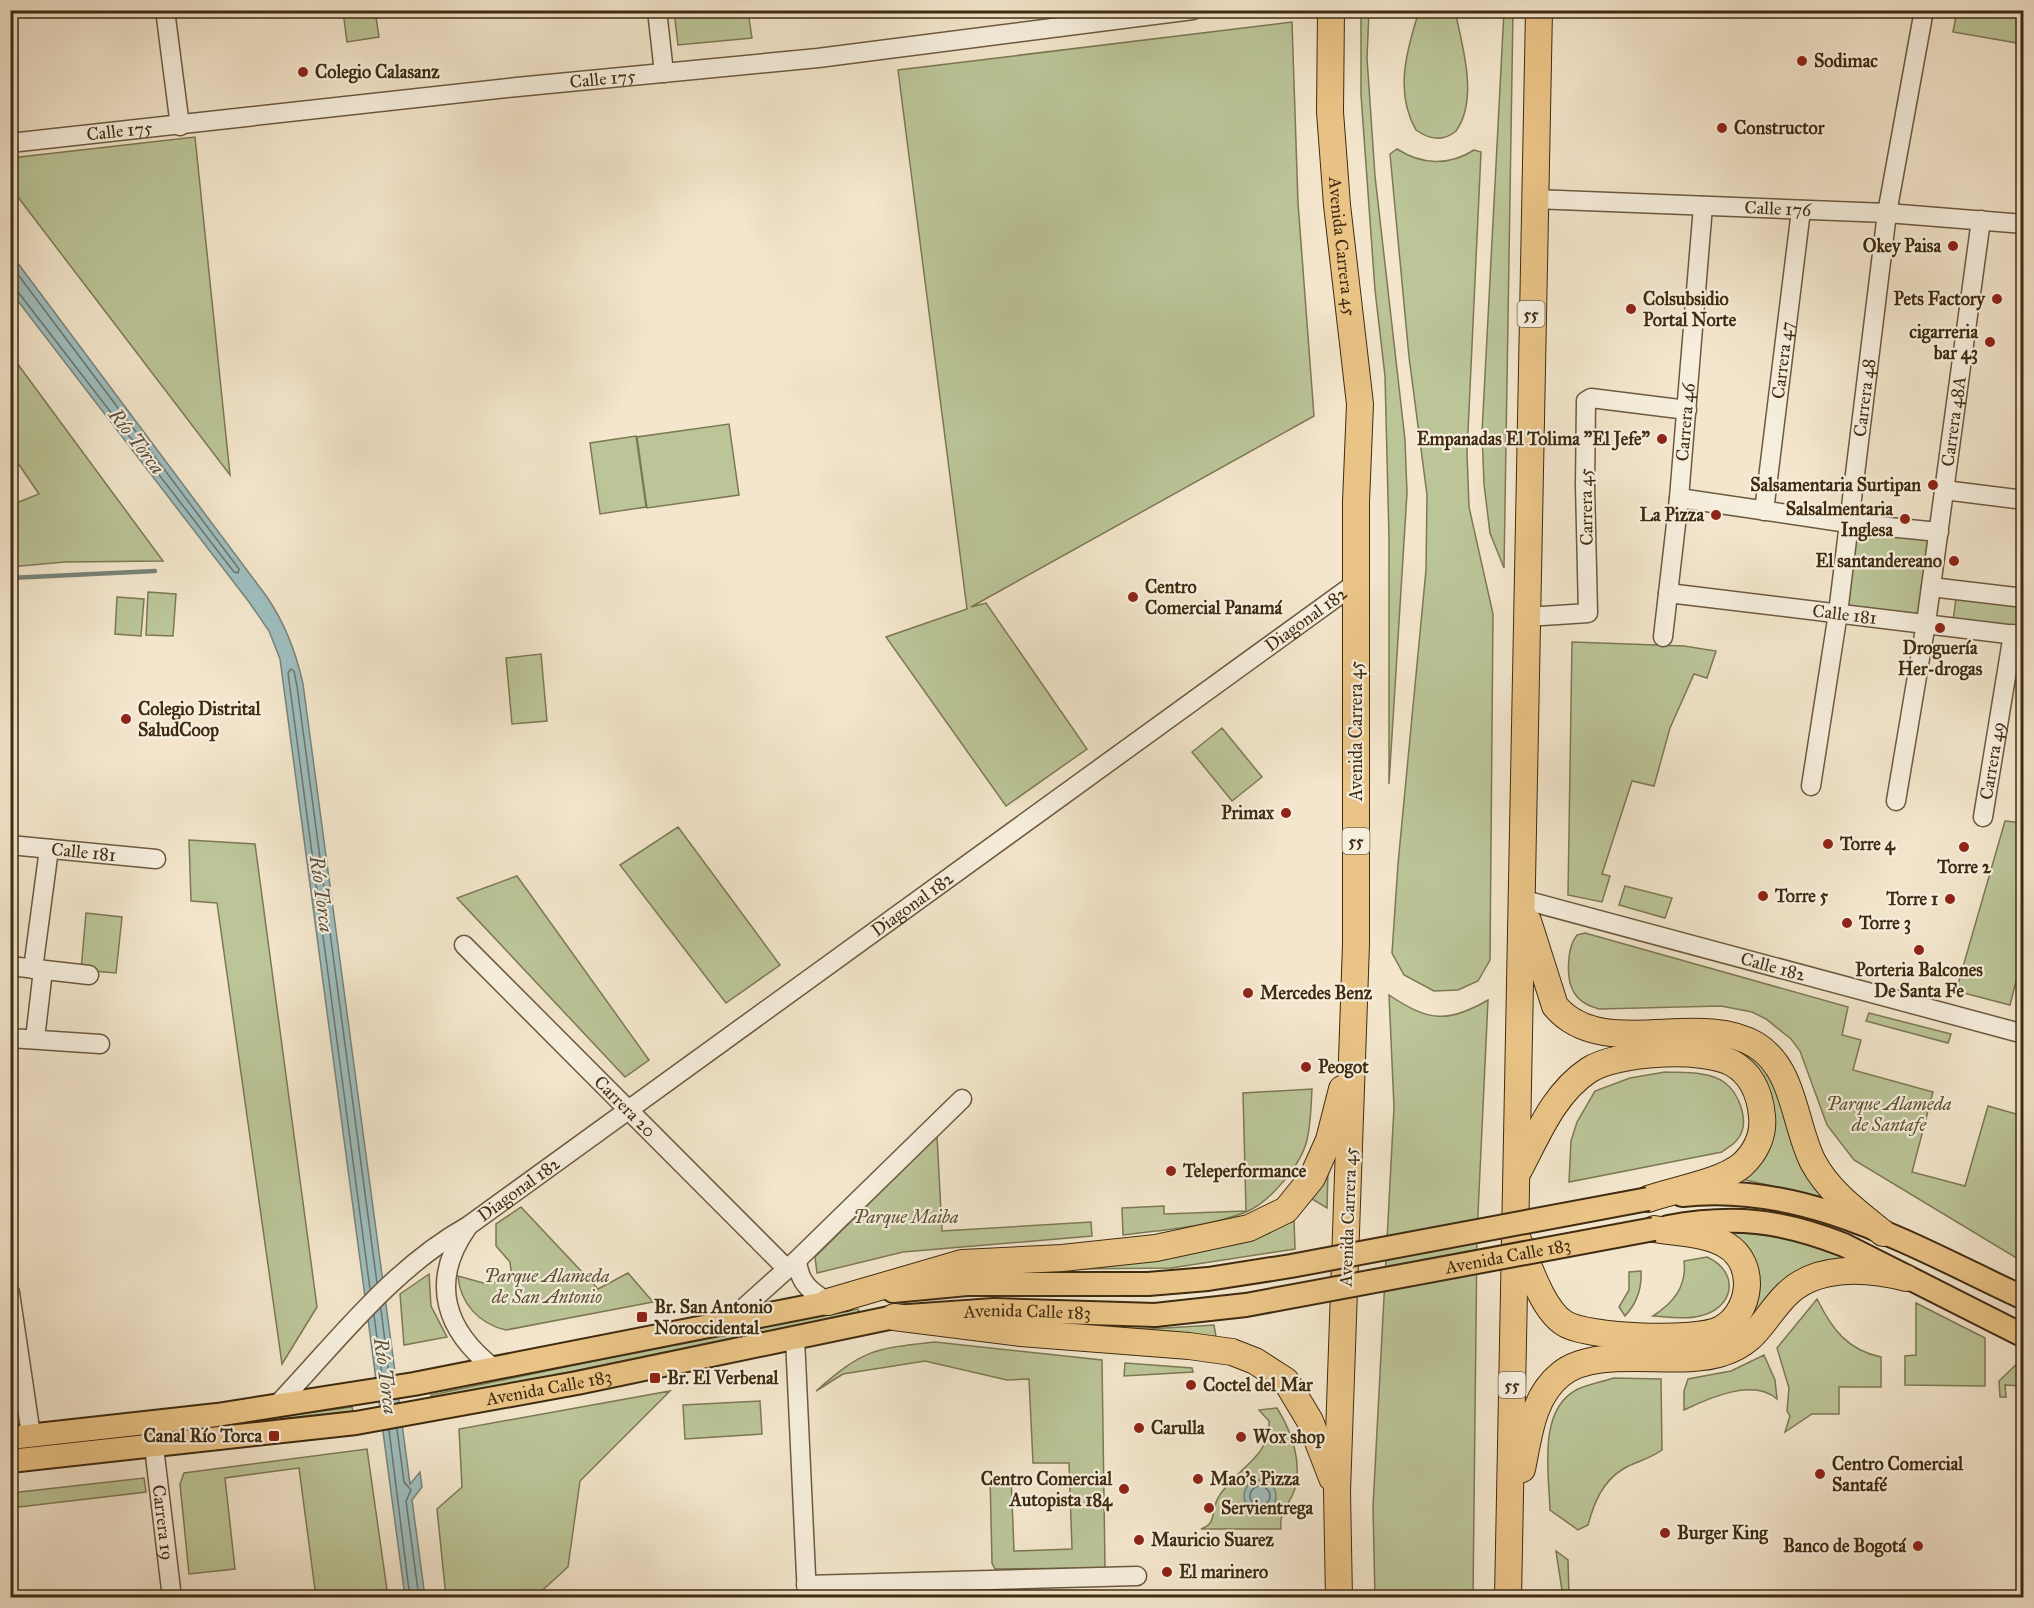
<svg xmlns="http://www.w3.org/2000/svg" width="2034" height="1608" font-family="'IM FELL Great Primer',serif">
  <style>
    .green { fill: #bbc598; stroke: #7d7854; stroke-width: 1.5 }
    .water { fill: #9ebebf; stroke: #788379; stroke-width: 1.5 }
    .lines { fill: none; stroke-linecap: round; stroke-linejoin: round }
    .shore { stroke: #6e7468; stroke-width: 1.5 }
    .stream { stroke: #788379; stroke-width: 4.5 }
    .minor-casing { stroke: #6c5a3f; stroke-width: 21 }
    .major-casing { stroke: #3f2b10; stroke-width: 26 }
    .highway-casing { stroke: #3f2b10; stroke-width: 28 }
    .minor { stroke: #f7efde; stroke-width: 18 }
    .major { stroke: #eac386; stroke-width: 22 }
    .highway { stroke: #eac386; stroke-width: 26 }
    .major-bridge-casing { stroke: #3f2b10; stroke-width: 26; stroke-linecap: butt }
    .major-bridge { stroke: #eac386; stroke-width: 22 }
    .poi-dot { fill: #8f2418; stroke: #f7efde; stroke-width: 2 }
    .labels { text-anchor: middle; stroke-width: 4.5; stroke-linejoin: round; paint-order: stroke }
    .shield { fill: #f7efde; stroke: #76664e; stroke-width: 1.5 }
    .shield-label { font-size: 16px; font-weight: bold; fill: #3f2b10 }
    .poi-label { font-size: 18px; font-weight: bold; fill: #3f2b10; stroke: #f7efde; text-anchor: start }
    .street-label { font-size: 18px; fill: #3f2b10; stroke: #f7efde }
    .park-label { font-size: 18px; font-style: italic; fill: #5e5232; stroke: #f7efde }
    .water-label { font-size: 20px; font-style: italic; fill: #57503c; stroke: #f7efde }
  </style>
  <rect width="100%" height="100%" fill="#f3e6cc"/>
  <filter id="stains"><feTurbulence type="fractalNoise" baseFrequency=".00333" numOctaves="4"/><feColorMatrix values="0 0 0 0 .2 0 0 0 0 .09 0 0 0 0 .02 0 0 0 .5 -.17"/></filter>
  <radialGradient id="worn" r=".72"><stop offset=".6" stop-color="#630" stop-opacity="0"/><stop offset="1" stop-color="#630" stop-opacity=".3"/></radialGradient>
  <path class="green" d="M 343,11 L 375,11 L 379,37 L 347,42 Z
    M 674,11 L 748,11 L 752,38 L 678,45 Z
    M 1361,11 L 1369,11 L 1367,58 L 1375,176 L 1405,440 L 1407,493 L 1389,784 L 1389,538 L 1385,376 L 1375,290 L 1361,95 Z
    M 1419,11 L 1455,11 C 1462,45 1479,99 1456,131 C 1443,142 1430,140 1416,130 C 1394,92 1407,49 1419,11 Z
    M 1504,11 L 1513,11 L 1504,568 L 1490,533 L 1484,484 L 1482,433 Z
    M 1957,11 L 2023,11 L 2023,44 L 1953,32 Z
    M 1292,22 L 1298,203 L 1314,416 L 971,607 L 986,603 L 1087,749 L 1006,806 L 886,637 L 967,609 L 898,70 Z
    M 195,137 L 230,475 L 11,188 L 11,158 Z
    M 1397,149 C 1422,165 1449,166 1474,150 L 1481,152 L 1467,453 L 1469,507 L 1493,614 L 1490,960 L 1478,981 L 1458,990 L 1434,991 L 1404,975 L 1392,953 L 1398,864 L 1426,570 L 1427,495 L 1409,357 L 1390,154 Z
    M 11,355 L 163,561 L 64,562 L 11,567 L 11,505 L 39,494 L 11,453 Z
    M 729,424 L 739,495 L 647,508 L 637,437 Z
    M 636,436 L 646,507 L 600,514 L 590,443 Z
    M 1852,530 L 1929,539 L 1918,615 L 1842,607 Z
    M 148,592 L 176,594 L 173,636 L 146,635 Z
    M 117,597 L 144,599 L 141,636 L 115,634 Z
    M 1956,598 L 2023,605 L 2023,629 L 1953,621 Z
    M 1572,642 L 1684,646 L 1716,651 L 1707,678 L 1694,674 L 1670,728 L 1654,786 L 1632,781 L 1602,874 L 1610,876 L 1602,902 L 1568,895 Z
    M 541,654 L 547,721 L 512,724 L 506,658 Z
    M 1222,728 L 1262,777 L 1232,801 L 1192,752 Z
    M 2005,821 L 2024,823 L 2023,954 L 2010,1005 L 1956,991 Z
    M 678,827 L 780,965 L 726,1003 L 620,865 Z
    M 189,840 L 255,844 L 317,1307 L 282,1364 L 217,903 L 191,901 Z
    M 517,876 L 649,1060 L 625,1077 L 457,898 Z
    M 1625,886 L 1672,898 L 1665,918 L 1619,905 Z
    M 86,913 L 122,917 L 116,973 L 81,970 Z
    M 1585,933 L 1848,1007 L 1842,1035 L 1861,1040 L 1853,1070 L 1933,1092 L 1912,1172 L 1965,1186 L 1988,1106 L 2023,1116 L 2023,1262 L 1854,1160 L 1827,1125 L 1800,1051 L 1791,1039 L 1766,1019 L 1752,1012 L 1721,1006 L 1599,1009 C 1590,1006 1581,1003 1575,994 C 1565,981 1567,947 1577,935 Z
    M 1389,995 C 1428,1021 1447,1024 1488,1000 L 1477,1235 L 1473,1597 L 1375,1598 L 1373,1507 L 1394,1107 Z
    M 1869,1013 L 1951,1034 L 1948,1043 L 1866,1021 Z
    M 1688,1040 C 1723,1047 1747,1046 1770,1075 L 1826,1198 L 1741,1179 L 1767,1099 Z
    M 1665,1072 C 1684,1073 1708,1071 1724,1082 C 1740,1094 1751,1124 1737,1140 C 1733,1145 1727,1148 1722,1152 L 1569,1182 L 1571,1141 L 1577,1122 L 1595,1091 L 1630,1078 Z
    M 1312,1089 C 1311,1106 1311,1123 1307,1140 C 1301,1165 1270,1202 1246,1212 C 1208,1227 1163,1230 1123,1235 L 1122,1208 L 1164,1206 L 1164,1214 L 1246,1211 L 1243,1093 Z
    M 937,1136 L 942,1231 L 1091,1222 L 1092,1236 L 903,1252 L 817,1273 L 815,1257 Z
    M 1328,1169 L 1327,1208 L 1312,1199 Z
    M 521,1207 L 598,1289 L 628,1273 L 653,1302 L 506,1330 C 479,1324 460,1303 458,1276 L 487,1284 L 512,1278 L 510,1262 L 496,1246 L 496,1224 Z
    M 1294,1217 L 1295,1249 L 1171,1268 L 1069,1269 Z
    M 1722,1232 C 1771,1233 1809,1243 1856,1258 L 1747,1331 L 1599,1349 L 1752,1312 Z
    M 1707,1257 C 1740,1272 1735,1308 1700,1316 C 1685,1320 1668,1317 1653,1316 C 1673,1303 1687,1287 1684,1261 Z
    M 1641,1271 C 1642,1288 1637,1303 1625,1316 L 1619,1307 L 1629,1290 L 1629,1272 Z
    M 429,1274 L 431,1306 L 447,1337 L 404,1345 L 400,1294 Z
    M 1817,1299 C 1832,1329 1847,1350 1881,1357 L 1881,1387 L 1839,1387 L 1839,1414 L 1812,1414 L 1785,1432 L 1790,1416 L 1787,1411 L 1789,1388 L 1777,1348 Z
    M 1916,1303 L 1985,1338 L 1985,1386 L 1905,1385 L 1905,1356 L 1916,1355 Z
    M 858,1309 L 860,1315 L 746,1335 L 432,1401 L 431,1395 L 746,1329 Z
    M 1030,1324 L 1149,1329 L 1214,1325 L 1217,1342 Z
    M 935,1342 L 1102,1360 L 1105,1568 L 995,1569 L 992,1563 L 990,1476 L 1011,1476 L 1014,1551 L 1072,1549 L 1069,1463 L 1033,1463 L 1029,1379 L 1007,1380 L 925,1361 L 843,1374 L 816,1391 C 864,1349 873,1349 935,1342 Z
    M 1764,1355 L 1775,1380 L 1777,1399 C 1753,1378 1709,1398 1684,1410 L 1684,1391 L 1688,1379 L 1731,1371 Z
    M 2023,1358 L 2023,1386 L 2005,1385 L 2006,1397 L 2000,1397 L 1999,1381 Z
    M 1125,1363 L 1192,1368 L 1193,1372 L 1124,1376 Z
    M 1614,1378 L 1661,1379 L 1662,1450 C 1646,1461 1636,1461 1623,1469 C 1602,1482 1594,1503 1588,1525 L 1578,1530 L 1550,1510 C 1549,1473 1537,1409 1578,1389 C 1589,1384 1602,1382 1614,1378 Z
    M 670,1391 L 580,1481 L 568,1567 L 535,1597 L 446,1597 L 437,1509 L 462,1487 L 459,1429 Z
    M 760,1401 L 762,1434 L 685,1439 L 683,1405 Z
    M 352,1407 L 353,1412 L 172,1436 L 77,1445 L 77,1440 L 171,1431 Z
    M 1277,1408 C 1292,1432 1304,1466 1293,1494 C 1287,1507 1279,1514 1281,1529 L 1201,1529 C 1217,1524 1211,1510 1218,1498 C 1234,1469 1271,1458 1269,1421 L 1259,1410 Z
    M 367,1449 L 388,1597 L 316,1597 L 299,1468 L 225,1478 L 235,1569 L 189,1574 L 180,1484 L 184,1473 Z
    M 144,1478 L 146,1492 L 11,1508 L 11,1493 Z
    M 1556,1551 L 1568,1560 L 1569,1597 L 1563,1597 Z
    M 1106,1594 L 1109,1597 L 996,1598 L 996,1595 Z"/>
  <path class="water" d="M 11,254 L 267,597 C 286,625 296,652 303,684 L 410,1484 L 420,1472 L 422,1487 L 412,1500 L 425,1597 L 405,1597 L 280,659 L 269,631 L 249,602 L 11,292 Z
    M1244 1496a16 16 0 1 1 32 0a16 16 0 1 1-32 0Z"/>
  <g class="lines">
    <path class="shore" d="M 10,264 L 239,569 L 238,573 L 234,572 L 18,292 L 10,289
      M 370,1289 L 288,673 L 291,669 L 294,671 L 297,686 L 377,1283
      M 381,1309 L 389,1375
      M 374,1315 L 382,1376
      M 397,1429 L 404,1482 L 411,1490 L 406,1501 L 419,1598
      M 389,1430 L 410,1598
      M1250 1496a10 10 0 1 1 20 0a10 10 0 1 1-20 0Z"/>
    <path class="stream" d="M 10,578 L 155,571"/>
    <defs>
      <g id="minor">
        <path d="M 165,10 L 180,126"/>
        <path d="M 657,10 L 664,73"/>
        <path id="s1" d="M 10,143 L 517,87 L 818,58 L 1193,10"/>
        <path id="s2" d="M 1534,199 L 1887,213 L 2024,224"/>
        <path d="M 1944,490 L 2024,500"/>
        <path d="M 1679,498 L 1848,523 L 1939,532"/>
        <path id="s3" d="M 1764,511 L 1801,210"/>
        <path d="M 1931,587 L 2024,598"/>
        <path id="s4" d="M 1668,593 L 2024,636"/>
        <path d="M 1527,617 L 1588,613 L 1585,485 L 1586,401 L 1591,398 L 1687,410"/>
        <path id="s5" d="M 1663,637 L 1679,498 L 1703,206"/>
        <path id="s6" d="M 1811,786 L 1838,613 L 1887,213 L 1924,10"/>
        <path id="s7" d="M 1896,801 L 1926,623 L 1981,220"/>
        <path id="s8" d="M 1983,817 L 2013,634"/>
        <path id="s9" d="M 10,845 L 156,859"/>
        <path id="s10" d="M 1521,899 L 2024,1034"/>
        <path id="s11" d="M 464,945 L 787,1269"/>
        <path d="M 10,966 L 89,975"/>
        <path d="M 33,969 L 49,849"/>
        <path d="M 10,1038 L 100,1044"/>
        <path d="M 35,1039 L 43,970"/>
        <path d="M 467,1228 C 429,1282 445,1331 495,1369"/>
        <path d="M 797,1260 C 799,1283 810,1291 828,1302"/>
        <path d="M 10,1293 L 31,1435"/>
        <path d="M 728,1322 L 797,1260 L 962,1099"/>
        <path d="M 795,1338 L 807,1597"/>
        <path id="s12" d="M 276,1406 C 336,1343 391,1269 468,1226 L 1356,583"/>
        <path id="s13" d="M 154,1447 L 172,1598"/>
        <path d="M 806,1585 L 1137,1576"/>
      </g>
      <g id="major">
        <path d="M 1682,1195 C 1806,1181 1916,1248 2024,1298"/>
        <path d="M 1668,1227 C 1734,1215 1781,1220 1844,1245 L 2024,1336"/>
        <path d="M 893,1291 L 967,1284 L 1148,1284"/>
        <path d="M 10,1438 L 217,1415 L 414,1384 L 846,1299"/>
        <path id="s14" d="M 10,1461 L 356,1423 L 577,1383 L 894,1317 L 994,1310 L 1155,1315"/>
      </g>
      <g id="highway">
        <path id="s15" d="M 1331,10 L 1330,112 L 1337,205 L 1360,404 L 1356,502 L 1356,944 L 1337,1492 L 1339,1598"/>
        <path d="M 1528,921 L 1555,1006 C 1602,1062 1698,1010 1756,1045 C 1795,1069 1794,1125 1813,1162 C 1829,1192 1857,1212 1883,1233"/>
        <path d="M 1519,1170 C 1538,1134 1554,1093 1589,1070 C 1617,1052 1702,1047 1732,1063 C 1752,1074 1760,1095 1762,1116 C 1764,1135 1756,1152 1742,1165 C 1722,1182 1674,1190 1648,1199"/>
        <path d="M 1518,1240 C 1528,1263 1542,1309 1564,1323 C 1586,1338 1698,1342 1721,1329 C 1751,1313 1758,1264 1726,1245 C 1706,1233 1677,1233 1654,1229"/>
        <path d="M 828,1302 L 962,1263 L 1062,1258 L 1156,1248 L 1249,1228 L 1286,1210 L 1312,1178 L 1329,1140 L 1342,1089"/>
        <path d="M 894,1317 L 1021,1333 L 1189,1346 L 1232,1352 L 1255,1361 L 1286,1381 L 1310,1421 L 1332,1478"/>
        <path d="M 1522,1469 C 1529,1436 1532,1397 1561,1374 C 1598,1344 1678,1368 1722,1353 C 1757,1342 1762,1320 1785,1296 C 1815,1264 1868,1268 1906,1278"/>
        <path d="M 1508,1598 L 1539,10"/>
      </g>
    </defs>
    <use href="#minor" class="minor-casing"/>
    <use href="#major" class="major-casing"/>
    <use href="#highway" class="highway-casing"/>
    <use href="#minor" class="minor"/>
    <use href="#major" class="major"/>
    <use href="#highway" class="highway"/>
    <defs>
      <g id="major-bridge">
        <path d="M 1148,1284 L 1208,1279 L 1291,1266 L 1648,1199"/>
        <path id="s16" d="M 1155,1315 L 1246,1305 L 1654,1229"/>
      </g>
    </defs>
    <use href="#major-bridge" class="major-bridge-casing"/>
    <use href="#major-bridge" class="major-bridge"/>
  </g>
  <g class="poi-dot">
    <circle cx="1802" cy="61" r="6"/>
    <circle cx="303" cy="72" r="6"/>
    <circle cx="1722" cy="128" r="6"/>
    <circle cx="1953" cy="246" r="6"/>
    <circle cx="1997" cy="299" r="6"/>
    <circle cx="1631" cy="309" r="6"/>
    <circle cx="1990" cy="342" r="6"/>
    <circle cx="1662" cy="439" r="6"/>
    <circle cx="1933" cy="485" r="6"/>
    <circle cx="1716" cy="515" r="6"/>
    <circle cx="1905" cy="519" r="6"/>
    <circle cx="1954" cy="561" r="6"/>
    <circle cx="1133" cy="597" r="6"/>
    <circle cx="1940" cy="628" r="6"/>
    <circle cx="126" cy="719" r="6"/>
    <circle cx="1286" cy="813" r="6"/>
    <circle cx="1828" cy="844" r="6"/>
    <circle cx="1964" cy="847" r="6"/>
    <circle cx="1763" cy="896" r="6"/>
    <circle cx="1950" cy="899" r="6"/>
    <circle cx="1847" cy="923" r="6"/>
    <circle cx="1919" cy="950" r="6"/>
    <circle cx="1248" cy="993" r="6"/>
    <circle cx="1306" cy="1067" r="6"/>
    <circle cx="1171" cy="1171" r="6"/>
    <rect x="636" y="1311" width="12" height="12" rx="3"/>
    <rect x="649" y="1372" width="12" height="12" rx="3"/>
    <circle cx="1191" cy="1385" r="6"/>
    <circle cx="1139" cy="1428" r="6"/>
    <rect x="268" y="1430" width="12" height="12" rx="3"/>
    <circle cx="1241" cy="1437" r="6"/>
    <circle cx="1820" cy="1474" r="6"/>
    <circle cx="1198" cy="1479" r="6"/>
    <circle cx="1124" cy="1489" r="6"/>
    <circle cx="1209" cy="1508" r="6"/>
    <circle cx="1665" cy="1533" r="6"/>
    <circle cx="1139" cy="1540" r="6"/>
    <circle cx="1918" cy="1546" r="6"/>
    <circle cx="1167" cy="1572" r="6"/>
  </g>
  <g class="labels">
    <g class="shield">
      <rect x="1517.5" y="301" width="27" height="26" rx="4.5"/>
      <rect x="1342.5" y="828" width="27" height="26" rx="4.5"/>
      <rect x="1498.5" y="1372" width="27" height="26" rx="4.5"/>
    </g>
    <g class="shield-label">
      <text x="1531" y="320">55</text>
      <text x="1356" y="847">55</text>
      <text x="1512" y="1391">55</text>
    </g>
    <g class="poi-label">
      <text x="1814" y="67">Sodimac</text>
      <text x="315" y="78">Colegio Calasanz</text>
      <text x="1734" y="134">Constructor</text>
      <text x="1941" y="252" text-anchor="end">Okey Paisa</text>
      <text x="1643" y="305">Colsubsidio<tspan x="1643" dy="21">Portal Norte</tspan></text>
      <text x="1985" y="305" text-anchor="end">Pets Factory</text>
      <text x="1978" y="338" text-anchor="end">cigarreria<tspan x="1978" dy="21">bar 43</tspan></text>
      <text x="1650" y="445" text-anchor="end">Empanadas El Tolima "El Jefe"</text>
      <text x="1921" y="491" text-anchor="end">Salsamentaria Surtipan</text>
      <text x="1893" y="515" text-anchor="end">Salsalmentaria<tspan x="1893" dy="21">Inglesa</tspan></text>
      <text x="1704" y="521" text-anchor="end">La Pizza</text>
      <text x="1942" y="567" text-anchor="end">El santandereano</text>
      <text x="1145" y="593">Centro<tspan x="1145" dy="21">Comercial Panamá</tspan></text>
      <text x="1940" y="654" text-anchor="middle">Droguería<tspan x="1940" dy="21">Her-drogas</tspan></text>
      <text x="138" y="715">Colegio Distrital<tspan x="138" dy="21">SaludCoop</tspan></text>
      <text x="1274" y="819" text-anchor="end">Primax</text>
      <text x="1840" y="850">Torre 4</text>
      <text x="1964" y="873" text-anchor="middle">Torre 2</text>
      <text x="1775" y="902">Torre 5</text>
      <text x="1938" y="905" text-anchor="end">Torre 1</text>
      <text x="1859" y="929">Torre 3</text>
      <text x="1919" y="976" text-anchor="middle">Porteria Balcones<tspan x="1919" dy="21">De Santa Fe</tspan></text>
      <text x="1260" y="999">Mercedes Benz</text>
      <text x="1318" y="1073">Peogot</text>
      <text x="1183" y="1177">Teleperformance</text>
      <text x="654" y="1313">Br. San Antonio<tspan x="654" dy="21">Noroccidental</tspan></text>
      <text x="667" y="1384">Br. El Verbenal</text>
      <text x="1203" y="1391">Coctel del Mar</text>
      <text x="1151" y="1434">Carulla</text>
      <text x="262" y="1442" text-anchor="end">Canal Río Torca</text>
      <text x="1253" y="1443">Wox shop</text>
      <text x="1832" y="1470">Centro Comercial<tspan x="1832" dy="21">Santafé</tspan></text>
      <text x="1112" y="1485" text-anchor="end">Centro Comercial<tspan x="1112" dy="21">Autopista 184</tspan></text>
      <text x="1210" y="1485">Mao's Pizza</text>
      <text x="1221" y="1514">Servientrega</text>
      <text x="1677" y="1539">Burger King</text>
      <text x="1151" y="1546">Mauricio Suarez</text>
      <text x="1906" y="1552" text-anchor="end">Banco de Bogotá</text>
      <text x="1179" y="1578">El marinero</text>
    </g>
    <g class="street-label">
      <text dy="6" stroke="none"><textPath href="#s1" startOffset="596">Calle 175</textPath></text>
      <text dy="6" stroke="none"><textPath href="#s1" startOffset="110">Calle 175</textPath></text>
      <text dy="6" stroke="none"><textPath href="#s2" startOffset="244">Calle 176</textPath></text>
      <text dy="6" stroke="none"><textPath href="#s15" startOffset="237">Avenida Carrera 45</textPath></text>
      <text dy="6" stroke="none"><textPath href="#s3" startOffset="152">Carrera 47</textPath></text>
      <text dy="6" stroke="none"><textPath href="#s6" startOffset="392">Carrera 48</textPath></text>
      <text dy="6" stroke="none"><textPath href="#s5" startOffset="216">Carrera 46</textPath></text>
      <text dy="6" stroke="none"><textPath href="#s7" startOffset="384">Carrera 48A</textPath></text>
      <text transform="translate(1586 507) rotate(-91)" y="6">Carrera 45</text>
      <text dy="6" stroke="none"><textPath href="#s4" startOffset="178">Calle 181</textPath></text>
      <text dy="6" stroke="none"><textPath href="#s12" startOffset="1299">Diagonal 182</textPath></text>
      <text transform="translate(1356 731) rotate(-90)" y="6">Avenida Carrera 45</text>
      <text dy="6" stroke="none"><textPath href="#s8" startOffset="57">Carrera 49</textPath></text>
      <text dy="6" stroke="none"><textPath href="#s9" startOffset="74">Calle 181</textPath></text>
      <text dy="6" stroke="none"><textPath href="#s12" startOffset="813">Diagonal 182</textPath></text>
      <text dy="6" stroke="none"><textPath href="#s10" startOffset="261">Calle 182</textPath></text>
      <text dy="6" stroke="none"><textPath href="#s11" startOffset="228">Carrera 20</textPath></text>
      <text dy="6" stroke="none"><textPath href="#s12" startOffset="327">Diagonal 182</textPath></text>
      <text transform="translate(1348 1217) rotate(-88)" y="6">Avenida Carrera 45</text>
      <text dy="6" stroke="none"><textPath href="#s16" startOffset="358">Avenida Calle 183</textPath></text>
      <text dy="6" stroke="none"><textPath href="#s14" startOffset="1030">Avenida Calle 183</textPath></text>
      <text dy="6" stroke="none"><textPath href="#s14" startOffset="544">Avenida Calle 183</textPath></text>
      <text dy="6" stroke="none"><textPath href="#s13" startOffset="76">Carrera 19</textPath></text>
    </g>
    <g class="park-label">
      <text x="1889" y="1110">Parque Alameda<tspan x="1889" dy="21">de Santafe</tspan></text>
      <text x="906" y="1223">Parque Maiba</text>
      <text x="547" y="1282">Parque Alameda<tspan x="547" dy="21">de San Antonio</tspan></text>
    </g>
    <g class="water-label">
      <text transform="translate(137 441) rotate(52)" y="7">Río Torca</text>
      <text transform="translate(322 894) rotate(82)" y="7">Río Torca</text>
      <text transform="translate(386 1376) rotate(82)" y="7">Río Torca</text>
    </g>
  </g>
  <rect width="2034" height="1608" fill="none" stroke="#f3e6cc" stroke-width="36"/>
  <rect x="12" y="12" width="2010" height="1584" fill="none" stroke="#3f2b10" stroke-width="3"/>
  <rect x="18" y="18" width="1998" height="1572" fill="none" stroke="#3f2b10" stroke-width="1.5"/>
  <rect width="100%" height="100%" filter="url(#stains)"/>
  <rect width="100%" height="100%" fill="url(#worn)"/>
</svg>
